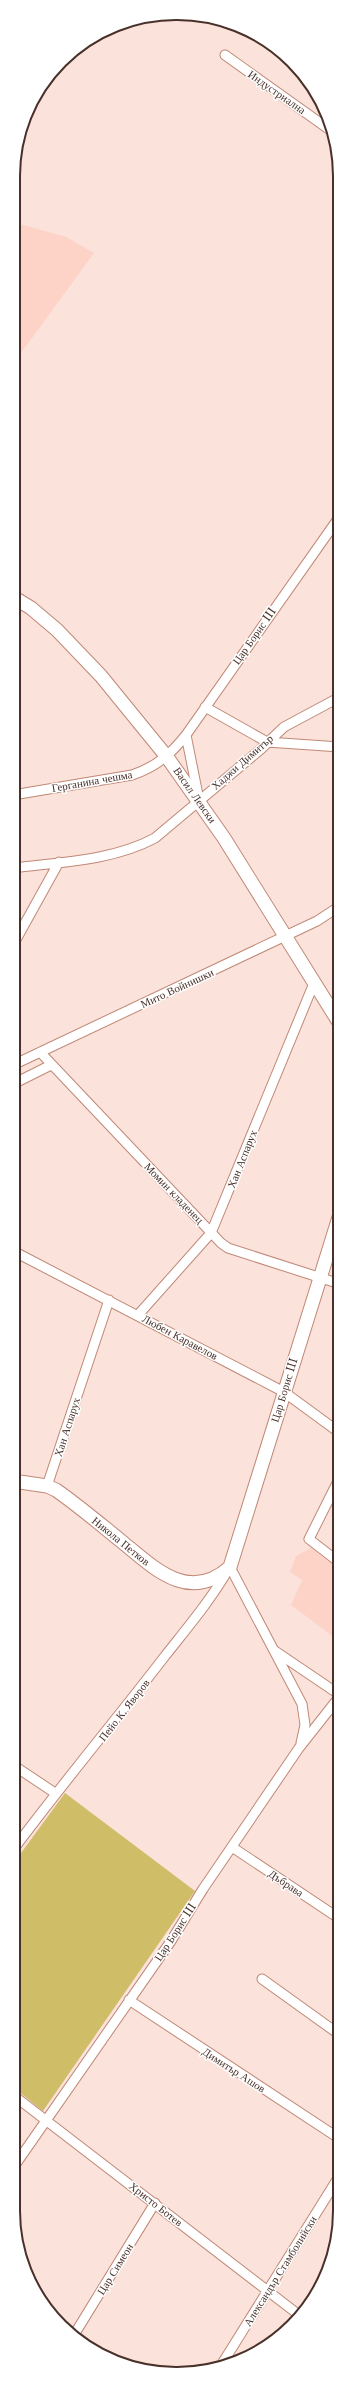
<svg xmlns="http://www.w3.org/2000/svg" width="353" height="2387" font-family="'Libre Baskerville',serif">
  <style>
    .built { fill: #fdd3c7 }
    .green { fill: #cfbd68 }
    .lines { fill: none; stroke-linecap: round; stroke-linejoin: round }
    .street-casing { stroke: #c08876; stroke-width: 11 }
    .secondary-casing { stroke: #c08876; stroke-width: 15 }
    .street { stroke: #fff; stroke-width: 9 }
    .secondary { stroke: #fff; stroke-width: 13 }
    .labels { text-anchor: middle; stroke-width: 3; stroke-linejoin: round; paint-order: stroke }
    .street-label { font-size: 11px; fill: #49312a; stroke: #fff }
    .rim { fill: none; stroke: #49312a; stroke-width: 2 }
  </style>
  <rect width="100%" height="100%" fill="#fbe2da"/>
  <path class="built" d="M 13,222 L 66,237 L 94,253 L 13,364 Z
    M 311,1548 L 340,1570 L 340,1642 L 291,1605 L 302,1580 L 290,1572 L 296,1556 Z"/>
  <path class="green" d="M 65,1793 L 195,1891 L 43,2111 L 13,2087 L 13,1864 Z"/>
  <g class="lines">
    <defs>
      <path id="street" d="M 225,55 L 330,130
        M 205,707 L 267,742 L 340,747
        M 186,735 L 199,800
        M 13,795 L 132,775 C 156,767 171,754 186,735 L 340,516
        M 13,868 C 60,862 112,861 155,838 L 261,749 L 284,727 L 340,697
        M 13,945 L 59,862
        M 40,1052 L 221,1243 L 228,1248 L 340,1284
        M 13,1065 L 317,921 L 340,906
        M 13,1084 L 51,1065
        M 13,1251 L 284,1392 L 340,1433
        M 138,1315 L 211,1233 L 314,983
        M 340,1477 L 309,1539 L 340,1563
        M 47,1486 L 109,1300
        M 230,1567 L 302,1704 L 305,1725 L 301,1743
        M 275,1651 L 340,1695
        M 13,1765 L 55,1793
        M 232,1847 L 340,1919
        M 13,1850 C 62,1784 115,1721 165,1656 C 187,1628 210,1601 228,1570
        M 262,1979 L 340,2035
        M 129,2000 L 340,2139
        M 13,2095 L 299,2315
        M 13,2168 L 171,1941 L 203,1889 L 299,1748 L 340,1696
        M 74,2335 L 155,2203
        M 220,2367 L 340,2175"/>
      <path id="secondary" d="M 13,597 L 31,608 L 57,630 L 101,676 L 167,757 L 224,838 L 340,1024
        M 13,1481 L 47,1486 L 56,1490 C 79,1506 100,1524 121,1541 C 154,1568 189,1604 230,1567 L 340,1214"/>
    </defs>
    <use href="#street" class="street-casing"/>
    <use href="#secondary" class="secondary-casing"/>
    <use href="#street" class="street"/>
    <use href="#secondary" class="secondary"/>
  </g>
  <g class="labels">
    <g class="street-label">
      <text transform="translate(277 92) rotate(35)" y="4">Индустриална</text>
      <text transform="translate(254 636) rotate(-55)" y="4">Цар Борис III</text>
      <text transform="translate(242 762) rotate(-41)" y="4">Хаджи Димитър</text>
      <text transform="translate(92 781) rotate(-10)" y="4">Герганина чешма</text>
      <text transform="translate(195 795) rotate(55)" y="4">Васил Левски</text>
      <text transform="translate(177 988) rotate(-25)" y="4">Мито Войнишки</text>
      <text transform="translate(242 1159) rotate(-68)" y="4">Хан Аспарух</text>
      <text transform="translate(174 1193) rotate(46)" y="4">Момин кладенец</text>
      <text transform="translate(180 1337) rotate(28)" y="4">Любен Каравелов</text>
      <text transform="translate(284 1390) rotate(-73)" y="4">Цар Борис III</text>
      <text transform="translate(67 1427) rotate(-72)" y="4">Хан Аспарух</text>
      <text transform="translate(121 1541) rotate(39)" y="4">Никола Петков</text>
      <text transform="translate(124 1710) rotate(-52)" y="4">Пейо К. Яворов</text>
      <text transform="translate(286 1883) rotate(34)" y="4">Дъбрава</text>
      <text transform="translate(175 1932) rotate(-57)" y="4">Цар Борис III</text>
      <text transform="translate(234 2070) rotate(33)" y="4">Димитър Ашов</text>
      <text transform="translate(156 2204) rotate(38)" y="4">Христо Ботев</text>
      <text transform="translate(115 2269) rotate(-58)" y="4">Цар Симеон</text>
      <text transform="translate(280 2271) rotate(-58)" y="4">Александър Стамболийски</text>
    </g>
  </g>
  <path d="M0 0H353V2387H0ZM176 20H177A156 156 0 0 1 333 176V2211A156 156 0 0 1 177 2367H176A156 156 0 0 1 20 2211V176A156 156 0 0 1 176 20Z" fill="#fff" fill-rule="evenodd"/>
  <path class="rim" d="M176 20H177A156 156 0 0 1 333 176V2211A156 156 0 0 1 177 2367H176A156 156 0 0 1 20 2211V176A156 156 0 0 1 176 20Z"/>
</svg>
